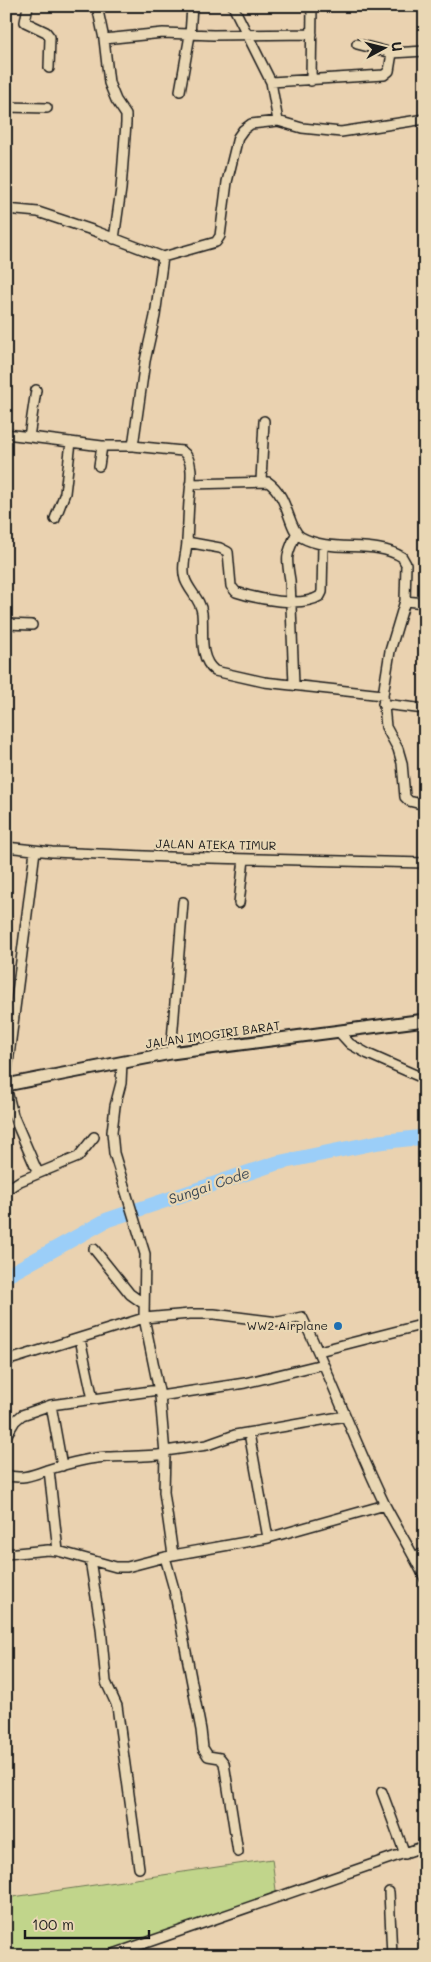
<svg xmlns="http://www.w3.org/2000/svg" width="431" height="1962" font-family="Mali,sans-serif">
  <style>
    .green { fill: #c1d58b; stroke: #6e7854 }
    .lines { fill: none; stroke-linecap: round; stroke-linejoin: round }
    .river { stroke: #9bcef8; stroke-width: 15 }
    .street-casing { stroke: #1c1c1c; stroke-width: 12 }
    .secondary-casing { stroke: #1c1c1c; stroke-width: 15 }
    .street { stroke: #e9d7b4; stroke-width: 9 }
    .secondary { stroke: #e9d7b4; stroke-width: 11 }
    .poi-dot { fill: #1f6fb2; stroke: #e9d7b4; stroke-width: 2 }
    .labels { text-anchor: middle; stroke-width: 4.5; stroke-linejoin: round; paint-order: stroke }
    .street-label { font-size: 12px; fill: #1c1c1c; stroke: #e9d7b4 }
    .poi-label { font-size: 12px; fill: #1c1c1c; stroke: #e9d7b4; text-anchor: end }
    .water-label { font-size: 14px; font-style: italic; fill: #3c4853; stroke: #e9d7b4 }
  </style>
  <rect width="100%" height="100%" fill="#ead2b0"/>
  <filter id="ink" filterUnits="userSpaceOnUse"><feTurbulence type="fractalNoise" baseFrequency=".02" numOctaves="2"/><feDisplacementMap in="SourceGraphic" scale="10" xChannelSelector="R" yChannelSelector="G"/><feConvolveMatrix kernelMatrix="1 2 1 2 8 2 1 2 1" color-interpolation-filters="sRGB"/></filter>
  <g filter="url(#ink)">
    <path class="green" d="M 272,1859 L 277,1898 L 111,1956 L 6,1956 L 6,1898 Z"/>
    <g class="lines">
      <path class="river" d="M 6,1276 L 107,1220 L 277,1163 L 379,1142 L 425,1137"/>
      <defs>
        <path id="street" d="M 28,6 L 25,22 L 46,32 L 50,37 L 49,68
          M 97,6 L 104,39 L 109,83 L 116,100 L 126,115 L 126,123 L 121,189 L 114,239
          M 233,6 L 271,82 L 278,121
          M 104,39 L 163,33 L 213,35 L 312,34
          M 357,44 L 392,53
          M 311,81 L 312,6
          M 271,82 L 384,75 L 389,71 L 392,53 L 425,51
          M 180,91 L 190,35 L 192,6
          M 6,107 L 47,108
          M 6,209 L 38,212 L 95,231 L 163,257 L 216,242 L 220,236 L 227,182 L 238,137 L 243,130 L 251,124 L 278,121 L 302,128 L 341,132 L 425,119
          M 6,434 L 102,446 L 133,446 L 182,451 C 196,460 190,487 189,502 C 188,515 188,528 187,540 C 187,553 181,566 185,579 C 189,591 201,600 202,613 C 204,632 198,658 215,671 L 264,682 L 383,695 L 386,727 L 398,749 L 402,763 L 405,797 L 409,801 L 425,805
          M 29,437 L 36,390
          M 133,446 L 145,361 L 155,316 L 163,257
          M 99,466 L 102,446
          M 261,481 L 264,421
          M 190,484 L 268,482 C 289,496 288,530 301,537 C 331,554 374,539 402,557 L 406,564 L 405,601
          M 55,519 L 65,493 L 71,442
          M 187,542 L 220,548 L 228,552 L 231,586 L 236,592 C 257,599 301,608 320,596 L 322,592 L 323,545
          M 6,624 L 32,625
          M 294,685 L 290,580 C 286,557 286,556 296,534
          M 383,695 L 390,651 L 405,601 L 425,603
          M 383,704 L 425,709
          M 6,847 L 52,852 L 168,857 L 425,863
          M 239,903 L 244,859
          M 339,1032 L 350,1044 L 368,1054 L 418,1076 L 425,1077
          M 171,1053 L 183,902
          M 122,1062 L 121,1083 L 115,1106 L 112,1132 L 114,1153 L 145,1254 L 144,1318 L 160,1396 L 165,1454 L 164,1492 L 173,1555
          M 6,1079 L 35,851
          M 6,1087 L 13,1115 L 38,1173
          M 6,1190 L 20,1181 L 78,1157 L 94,1137
          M 94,1249 L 130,1294 L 144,1304
          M 80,1339 L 93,1399
          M 319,1351 L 425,1324
          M 6,1361 L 144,1318 L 190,1314 L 214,1314 L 278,1322 L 302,1317 C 332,1379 355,1443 385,1505 C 398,1530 413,1553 425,1579
          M 160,1396 L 245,1383 L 323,1364
          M 51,1405 L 62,1466
          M 249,1433 L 268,1538
          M 6,1436 L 15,1421 L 22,1415 L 51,1405 L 158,1390
          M 165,1451 L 207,1445 L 235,1435 L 345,1416
          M 49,1470 L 58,1551
          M 6,1475 C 21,1480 33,1475 47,1470 C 66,1464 87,1458 107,1457 C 127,1456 146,1457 165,1454
          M 6,1554 L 48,1550 L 58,1551 L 116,1567 L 127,1567 L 173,1555 L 268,1538 L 385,1505
          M 414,1556 L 425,1554
          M 165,1557 L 174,1589 L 201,1730 L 203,1748 L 208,1756 L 220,1758 L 224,1763 L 238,1852
          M 90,1560 L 101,1628 L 106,1682 L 117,1706 L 139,1868
          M 382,1792 L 405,1854
          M 389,1892 L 392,1956
          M 108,1956 L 425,1846"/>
        <path id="secondary" d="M 6,1085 L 171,1053 L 425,1020"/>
      </defs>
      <use href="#street" class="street-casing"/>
      <use href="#secondary" class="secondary-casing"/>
      <use href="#street" class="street"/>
      <use href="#secondary" class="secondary"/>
    </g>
  </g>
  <circle class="poi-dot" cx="338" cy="1326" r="5"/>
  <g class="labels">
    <g class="street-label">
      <text transform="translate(216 845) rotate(1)" y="4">JALAN ATEKA TIMUR</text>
      <text transform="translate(213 1035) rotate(-8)" y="4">JALAN IMOGIRI BARAT</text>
    </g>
    <g class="poi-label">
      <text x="328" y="1330">WW2 Airplane</text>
    </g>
    <g class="water-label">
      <text transform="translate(209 1186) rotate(-19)" y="5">Sungai Code</text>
    </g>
  </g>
  <rect width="431" height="1962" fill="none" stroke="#e9d7b4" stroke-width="25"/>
  <rect x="12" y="12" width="406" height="1937" fill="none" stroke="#1c1c1c" stroke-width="2" filter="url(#ink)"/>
  <g transform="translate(384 48) rotate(83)" stroke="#e9d7b4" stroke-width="4" paint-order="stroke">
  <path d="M0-4L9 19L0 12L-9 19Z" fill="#1c1c1c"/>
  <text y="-8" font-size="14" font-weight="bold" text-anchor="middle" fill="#1c1c1c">U</text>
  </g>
  <path d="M25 1930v8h124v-8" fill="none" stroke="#1c1c1c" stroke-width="2.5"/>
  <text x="32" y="1930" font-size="15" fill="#1c1c1c" stroke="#e9d7b4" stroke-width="4" paint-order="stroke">100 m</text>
</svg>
